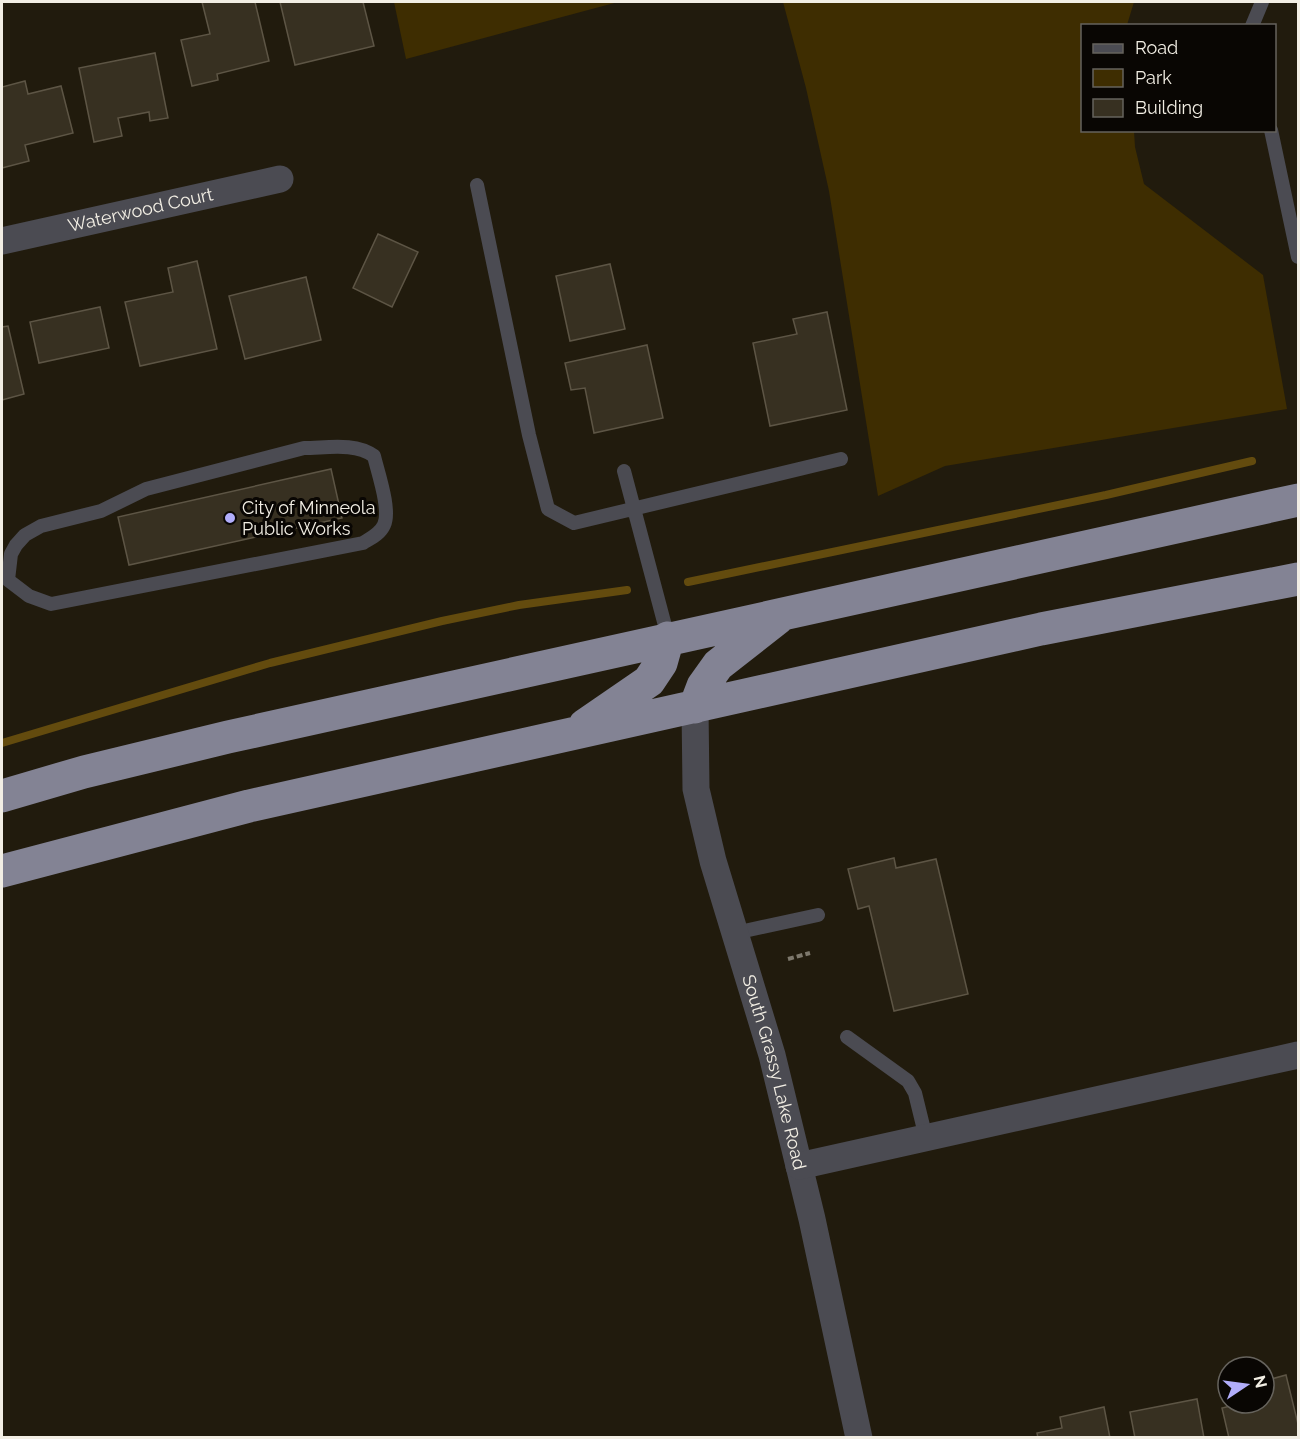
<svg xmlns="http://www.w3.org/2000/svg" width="1300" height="1439" font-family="Raleway,sans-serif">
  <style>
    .green { fill: #3e2d01 }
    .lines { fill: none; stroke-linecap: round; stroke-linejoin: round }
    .stream { stroke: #634b0e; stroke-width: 8 }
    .building { fill: #373021; stroke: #5d5545; stroke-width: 1.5 }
    .path { stroke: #7d786c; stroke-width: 4; stroke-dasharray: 6 3; stroke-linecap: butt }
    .service { stroke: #4b4b52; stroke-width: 14 }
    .minor { stroke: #4b4b52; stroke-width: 27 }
    .trunk { stroke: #838394; stroke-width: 33 }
    .poi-dot { fill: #b1adfa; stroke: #090603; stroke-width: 2 }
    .labels { text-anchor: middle; stroke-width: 6; stroke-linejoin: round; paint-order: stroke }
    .street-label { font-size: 18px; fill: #f2eee4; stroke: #090603 }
    .poi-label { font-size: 18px; fill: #f2eee4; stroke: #090603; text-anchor: start }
  </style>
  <rect width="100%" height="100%" fill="#211b0d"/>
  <path class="green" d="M 394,2 L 618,2 L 406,59 Z
    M 783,2 L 1134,2 L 1127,25 L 1082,26 L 1082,130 L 1134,131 L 1135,147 L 1144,184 L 1263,275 L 1287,409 L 945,466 L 878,496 L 829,191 L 806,88 Z"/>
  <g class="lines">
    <path class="stream" d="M 688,582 L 1106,495 L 1252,461
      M 2,743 L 270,663 L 442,621 L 519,605 L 627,590"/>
  </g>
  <path class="building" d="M 202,2 L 255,2 L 269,61 L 217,74 L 218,80 L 192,86 L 181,40 L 210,34 Z
    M 280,2 L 363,2 L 374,46 L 295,65 Z
    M 155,53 L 168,118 L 150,121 L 149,112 L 118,118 L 122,136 L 94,142 L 79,68 Z
    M 25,81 L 28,94 L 61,86 L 73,133 L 25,145 L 29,161 L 2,168 L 2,87 Z
    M 378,234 L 418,252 L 392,307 L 353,288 Z
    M 197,261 L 217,349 L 140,366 L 125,302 L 173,292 L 168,268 Z
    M 610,264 L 625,329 L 570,341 L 556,276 Z
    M 306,277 L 321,340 L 245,359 L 229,296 Z
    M 100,307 L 109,348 L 39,363 L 30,322 Z
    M 827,312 L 847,410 L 770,426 L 753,343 L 797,334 L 793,319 Z
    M 8,326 L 24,394 L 2,400 L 2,327 Z
    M 647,345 L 663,418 L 594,433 L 585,388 L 571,390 L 565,363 Z
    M 331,469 L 342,518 L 129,565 L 118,517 Z
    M 894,858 L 896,868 L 936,859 L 968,994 L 894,1011 L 869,906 L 858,909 L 848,869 Z
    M 1286,1375 L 1298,1424 L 1298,1438 L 1229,1438 L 1222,1408 L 1243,1403 L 1264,1403 L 1264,1381 Z
    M 1197,1399 L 1204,1438 L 1135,1438 L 1130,1412 Z
    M 1104,1407 L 1110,1438 L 1038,1438 L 1037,1433 L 1062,1428 L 1060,1417 Z"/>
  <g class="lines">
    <path class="path" d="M 788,959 L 810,953"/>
    <path class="service" d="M 1252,26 L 1262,2
      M 1271,130 L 1298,257
      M 477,185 L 529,435 L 548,509 L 574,523 L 841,459
      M 304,448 C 326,448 355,442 374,456 C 378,473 391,510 384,525 C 380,534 371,538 363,543 L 51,604 L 29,596 L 8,580 L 11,554 L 16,545 L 25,535 L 41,526 L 101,511 L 146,489 Z
      M 624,471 L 668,637
      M 735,933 L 818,915
      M 847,1037 L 908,1081 L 915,1093 L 926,1138"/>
    <g class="minor">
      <path id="s1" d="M 2,241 L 280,179"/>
      <path id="s2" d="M 695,707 L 696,789 L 713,861 L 772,1055 L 812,1219 L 859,1438"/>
      <path d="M 799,1166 L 1298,1055"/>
    </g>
    <path class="trunk" d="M 695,707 L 703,686 L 718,665 L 778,618
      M 585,725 L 649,681 L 661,663 L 668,638
      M 2,796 L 84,772 L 228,737 L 1298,500
      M 2,871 L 249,806 L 1041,629 L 1298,579"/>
  </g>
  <circle class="poi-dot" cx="230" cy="518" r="6"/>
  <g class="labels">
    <g class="street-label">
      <text dy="6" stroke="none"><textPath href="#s1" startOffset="142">Waterwood Court</textPath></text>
      <text dy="6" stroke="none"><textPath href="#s2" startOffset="376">South Grassy Lake Road</textPath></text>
    </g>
    <g class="poi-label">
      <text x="242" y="514">City of Minneola<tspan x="242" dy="21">Public Works</tspan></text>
    </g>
  </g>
  <rect width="1300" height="1439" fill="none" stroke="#f2eee4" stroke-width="6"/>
  <rect x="1081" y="24" width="195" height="108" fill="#090603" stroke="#66635d" stroke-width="1.5"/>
  <rect x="1093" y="44" width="30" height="9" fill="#4b4b52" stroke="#66635d" stroke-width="1.5"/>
  <text x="1135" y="54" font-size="18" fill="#f2eee4">Road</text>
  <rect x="1093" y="69" width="30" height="18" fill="#3e2d01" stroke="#66635d" stroke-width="1.5"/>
  <text x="1135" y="84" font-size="18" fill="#f2eee4">Park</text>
  <rect x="1093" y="99" width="30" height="18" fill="#373021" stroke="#66635d" stroke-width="1.5"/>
  <text x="1135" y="114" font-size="18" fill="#f2eee4">Building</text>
  <g transform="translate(1246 1385) rotate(77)"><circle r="28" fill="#090603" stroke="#66635d" stroke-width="1.5"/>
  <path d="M0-4.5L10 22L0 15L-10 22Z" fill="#b1adfa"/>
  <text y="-9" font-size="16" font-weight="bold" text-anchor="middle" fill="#f2eee4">N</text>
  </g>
</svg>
